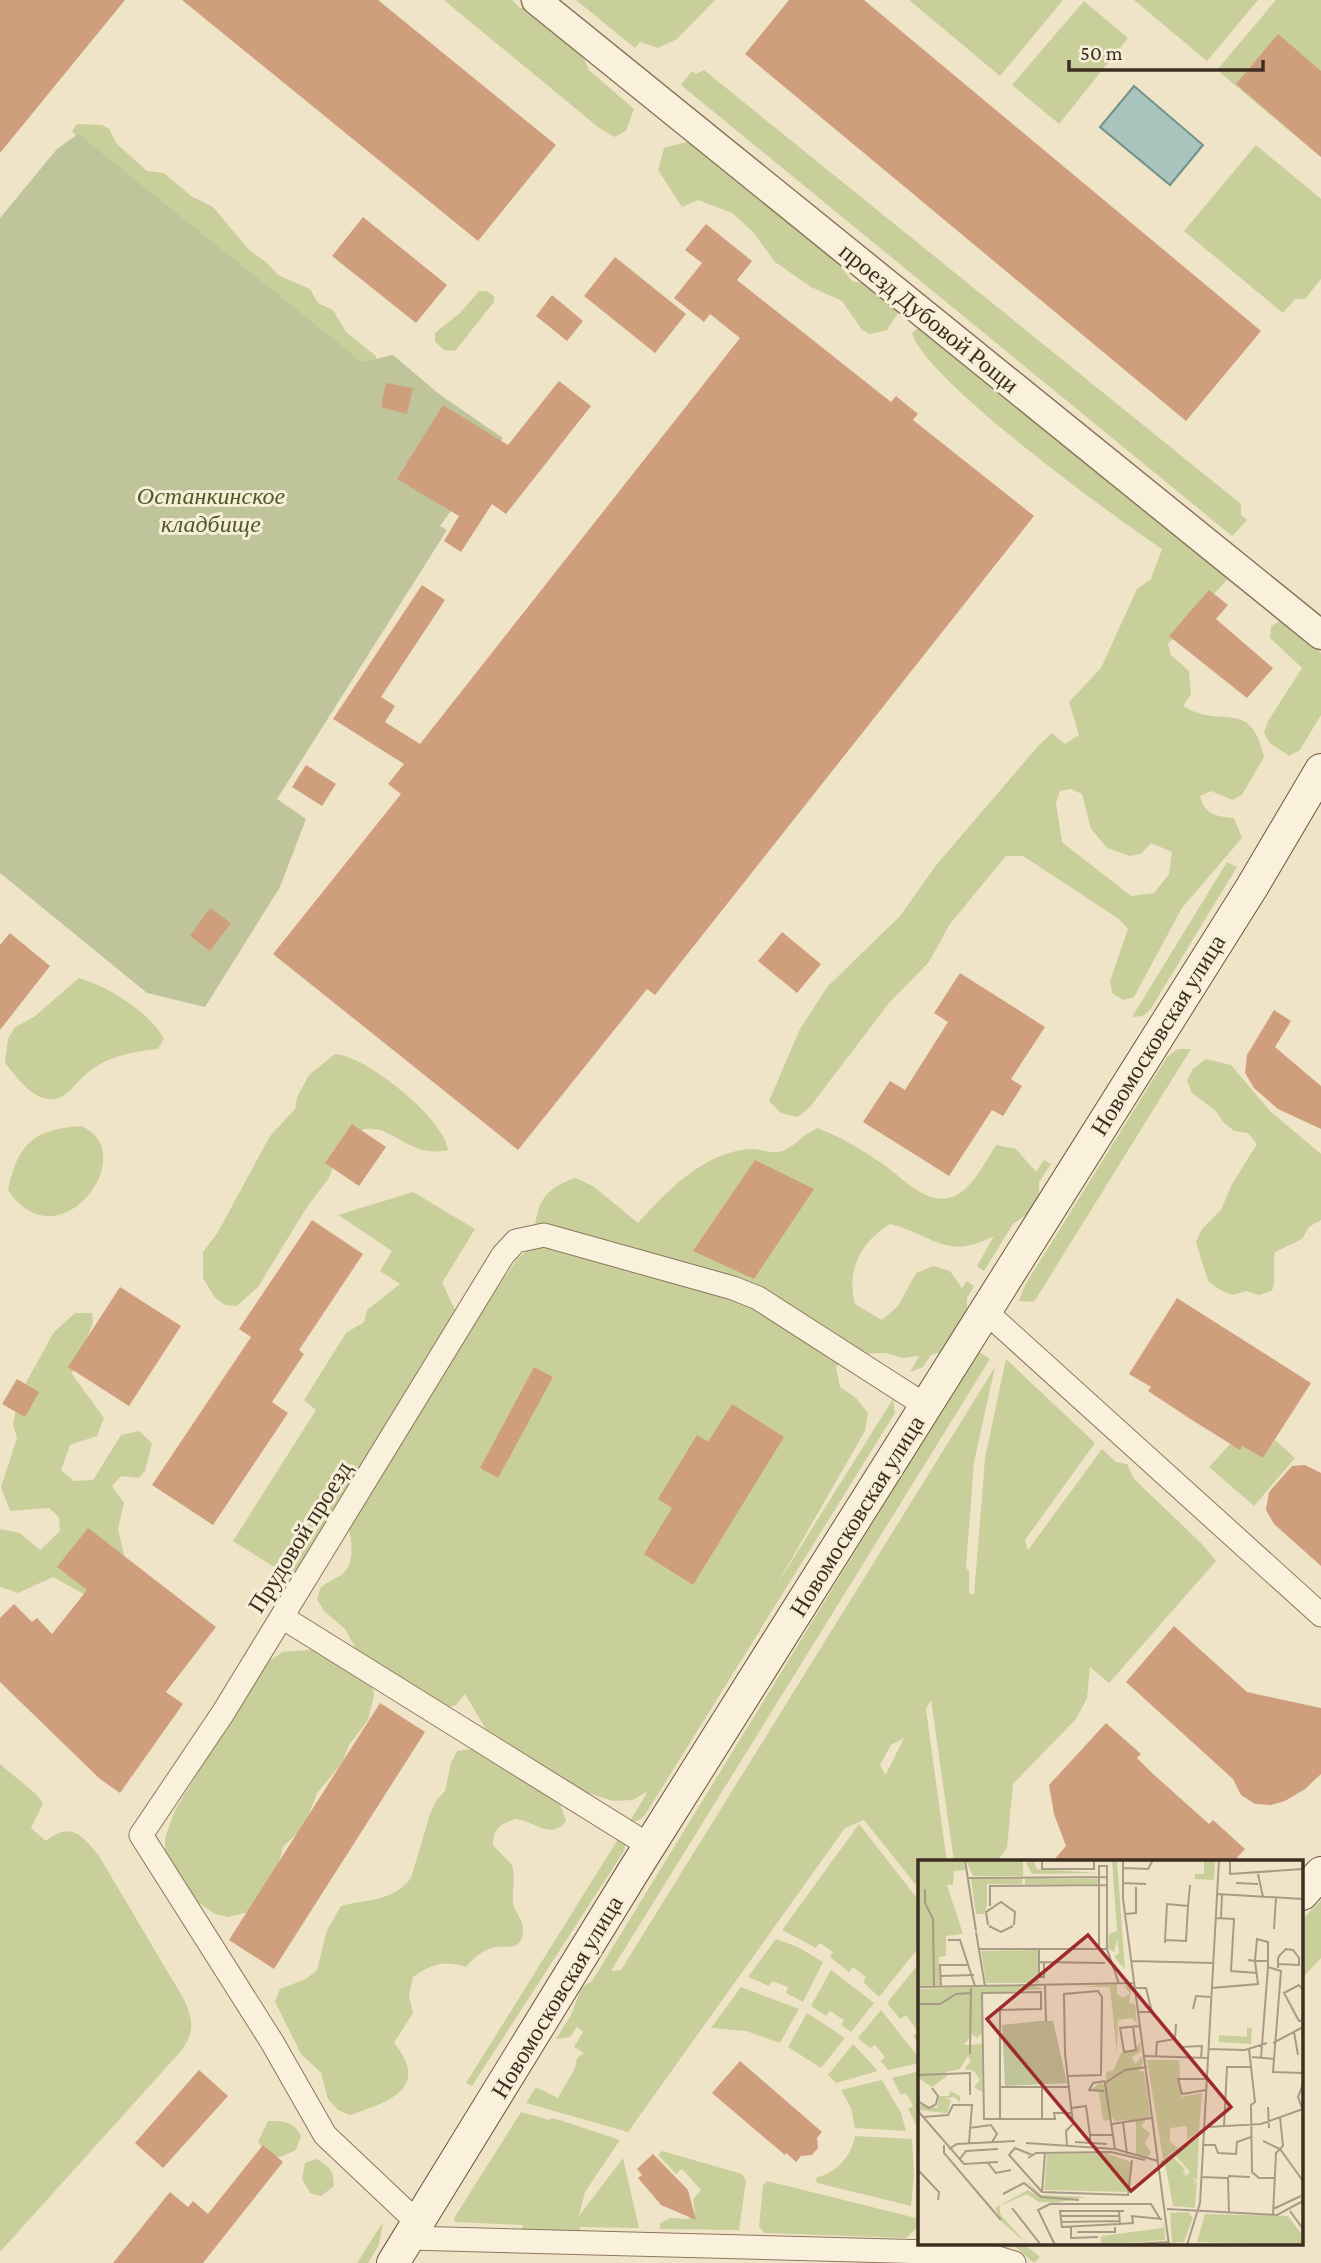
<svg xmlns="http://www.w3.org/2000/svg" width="1321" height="2263" font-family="'Crimson Pro',serif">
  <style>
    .green { fill: #c9cf9b; fill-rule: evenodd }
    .cemetery { fill: #bfc49a }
    .water { fill: #a9c4bc; stroke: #6f938a; stroke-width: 2 }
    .building { fill: #cf9f7d }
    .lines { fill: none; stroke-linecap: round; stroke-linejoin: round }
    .minor-casing { stroke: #8d765c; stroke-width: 25 }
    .tertiary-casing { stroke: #8d765c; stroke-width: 31 }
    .secondary-casing { stroke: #6f573f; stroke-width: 34 }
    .minor { stroke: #faf1dc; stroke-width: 23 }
    .tertiary { stroke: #faf1dc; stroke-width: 28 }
    .secondary { stroke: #faf1dc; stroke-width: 32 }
    .labels { text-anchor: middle; stroke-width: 6; stroke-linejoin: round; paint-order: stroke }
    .street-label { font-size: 24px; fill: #3d2e20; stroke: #f7eed8 }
    .park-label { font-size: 24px; font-style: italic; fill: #4d5a26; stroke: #f7eed8 }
    .inset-road { fill: none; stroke: #a89b85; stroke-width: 2 }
    .view { fill: #9e2a2b; fill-opacity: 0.15; stroke: #9e2a2b; stroke-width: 3.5 }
    .inset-edge { fill: none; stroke: #3d2e20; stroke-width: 3.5 }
  </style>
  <rect width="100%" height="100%" fill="#f0e4c8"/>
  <path class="green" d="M 444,0 L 512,0 L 520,8 L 539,7 L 576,41 L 589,70 L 634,109 L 626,131 L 615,137 L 599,128 Z
    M 576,0 L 715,0 L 677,39 L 658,48 L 640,42 L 635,48 Z
    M 909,0 L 1063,0 L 1000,76 Z
    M 1134,0 L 1258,0 L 1207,61 Z
    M 1276,0 L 1321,0 L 1321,152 L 1318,155 L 1217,70 Z
    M 1084,1 L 1128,38 L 1059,124 L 1012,85 Z
    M 704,70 L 1241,504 L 1241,515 L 1247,520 L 1232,536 L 681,85 L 692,71 L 696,74 Z
    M 77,124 L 102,125 L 109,129 L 117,144 L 147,171 L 164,173 L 191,196 L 213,207 L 249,250 L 267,263 L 278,275 L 310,289 L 318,303 L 333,310 L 346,332 L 376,356 L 376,364 L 370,370 L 79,141 L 72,131 Z
    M 697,139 L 817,235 L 852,281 L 866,284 L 900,310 L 887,330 L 870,334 L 862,330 L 842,301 L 811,287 L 775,262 L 753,232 L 732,213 L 698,200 L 682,207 L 658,170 L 664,148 Z
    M 1256,145 L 1321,199 L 1321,279 L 1305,299 L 1295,299 L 1283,313 L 1184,231 Z
    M 479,291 L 487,291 L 494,296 L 494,302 L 455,351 L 444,350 L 435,342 L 435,333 L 460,313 Z
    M 922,325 L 1236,570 L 1168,644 L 1171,655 L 1189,671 L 1191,694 L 1183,706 C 1220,730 1251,696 1264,757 L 1242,795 L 1232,800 L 1211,791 L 1200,796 C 1205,815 1215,816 1234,818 L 1242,838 L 1182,908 L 1134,997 L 1123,1000 L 1112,993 L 1110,981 L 1128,929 L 1119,919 L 1023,856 L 1006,856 L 950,924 L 929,962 L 889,1003 L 810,1107 L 798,1117 L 781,1113 L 769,1101 L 800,1029 L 828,986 L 900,916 L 937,864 L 1039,745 L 1052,733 L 1065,744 L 1079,735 L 1069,702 L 1101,668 L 1137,589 L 1151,579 L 1162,549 C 1113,516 925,380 912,333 ZM 1071,789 L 1082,794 L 1091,829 L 1107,848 L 1130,856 L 1141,854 L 1151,843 L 1172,852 L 1169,874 L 1154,893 L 1131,896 L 1062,842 L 1056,803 L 1060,791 Z
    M 1280,621 L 1321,653 L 1321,715 L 1300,750 L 1289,756 L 1270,743 L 1264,733 L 1268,721 L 1302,668 L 1270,638 L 1271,626 Z
    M 1227,862 L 1237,867 L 1150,1010 L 1143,1016 L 1132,1017 Z
    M 79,978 C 107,986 150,1012 164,1039 L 158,1049 C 133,1052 111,1055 90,1071 C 81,1077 75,1087 66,1094 C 41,1112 19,1080 5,1063 L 8,1039 L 14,1028 L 34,1017 Z
    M 1178,1049 L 1191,1049 L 1034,1302 L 1019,1301 L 1025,1285 L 1167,1057 Z
    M 335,1054 C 365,1055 445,1119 448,1150 C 397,1162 382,1095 332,1152 L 333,1167 L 329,1178 L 307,1207 L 258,1287 L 237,1306 L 225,1305 L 215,1298 L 203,1278 L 203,1252 L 218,1232 L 270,1136 L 295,1109 L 297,1097 L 309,1075 Z
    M 1206,1059 L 1231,1065 L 1271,1112 L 1321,1154 L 1321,1220 L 1309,1227 L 1302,1239 L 1275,1252 C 1272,1266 1277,1277 1272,1291 L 1259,1295 L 1246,1291 L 1233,1295 L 1220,1290 L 1208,1281 L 1196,1242 L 1202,1229 L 1221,1210 L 1232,1184 L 1257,1144 L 1248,1133 L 1234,1131 L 1223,1122 L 1216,1111 L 1192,1093 L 1187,1080 L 1193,1069 Z
    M 81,1126 C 144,1152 59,1267 8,1190 C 18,1143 34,1129 81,1126 Z
    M 818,1128 C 840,1137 861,1149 880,1162 C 904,1178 935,1217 965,1189 C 978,1177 987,1159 996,1145 L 1016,1149 L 1036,1172 L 1044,1160 L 1051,1164 L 1039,1182 L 1039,1196 L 1030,1212 L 1013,1224 L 984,1271 L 977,1266 L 994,1236 C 945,1261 937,1236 890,1224 C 861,1242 846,1270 855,1304 L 882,1320 L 898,1306 L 916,1273 L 933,1266 L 950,1271 L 962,1288 L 967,1281 L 974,1286 L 967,1298 L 967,1315 L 954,1349 L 931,1355 L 923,1367 L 910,1372 L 919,1356 L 903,1358 L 885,1353 L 849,1354 L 836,1367 L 840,1387 L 856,1398 L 868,1413 L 865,1431 L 776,1586 L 893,1399 L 895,1413 L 645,1815 L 638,1821 L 630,1821 L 648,1791 L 633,1800 L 613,1801 L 560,1784 L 494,1743 L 465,1694 L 456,1705 L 443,1709 L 359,1654 L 345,1629 L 324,1611 L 317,1599 L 321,1587 C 328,1582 335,1579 341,1575 C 358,1563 350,1535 347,1519 L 293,1579 L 233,1541 L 316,1410 L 304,1400 L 346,1333 L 364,1322 L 367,1310 L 400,1284 L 380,1271 L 392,1251 L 338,1215 L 413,1192 L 475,1229 L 442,1283 L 458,1316 L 473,1323 L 518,1258 L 533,1247 C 536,1210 537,1191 575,1178 L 593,1186 L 638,1223 C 667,1191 704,1152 750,1149 C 763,1149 774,1156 787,1149 C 798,1143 803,1134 818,1128 Z
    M 75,1313 L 92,1313 L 93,1323 L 72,1374 L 104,1418 L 97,1436 L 70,1445 L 61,1470 L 74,1481 L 93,1480 L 121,1435 L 139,1431 L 152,1443 L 145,1471 L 139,1478 L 121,1476 L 112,1486 L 124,1503 L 118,1529 L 127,1567 L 89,1597 L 53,1577 L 18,1593 L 0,1587 L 0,1529 L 20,1533 L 40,1550 L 60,1531 L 59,1517 L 49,1508 L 10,1511 L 1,1487 L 17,1438 L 13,1424 L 18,1397 L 54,1332 Z
    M 978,1351 L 990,1359 L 611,1971 L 621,1970 L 995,1367 L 974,1462 L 966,1568 L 969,1571 L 969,1593 L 974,1595 L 985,1458 L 1006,1359 L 1095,1443 L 1025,1540 L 1028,1550 L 1102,1449 L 1116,1462 L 1127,1464 L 1134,1479 L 1200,1542 L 1216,1561 L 1109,1683 L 1090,1667 L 1087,1698 L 1076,1719 L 1013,1784 L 1007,1848 L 996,1862 L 954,1862 L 931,1700 L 926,1709 L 947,1862 L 920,1862 L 920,1890 L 864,1820 L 845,1828 L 628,2132 L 526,2103 L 536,2087 L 558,2098 L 575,2068 L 577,2058 L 584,2053 L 574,2047 L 583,2032 L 577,2027 L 570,2037 L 556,2039 L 571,2015 L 582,1987 L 592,1981 ZM 904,1738 L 886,1774 L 885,1774 L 880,1765 L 891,1745 Z
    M 1275,1440 L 1295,1458 L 1254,1506 L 1209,1467 L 1230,1444 L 1240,1449 L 1242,1446 L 1263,1458 Z
    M 319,1649 L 372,1686 L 374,1696 L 368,1720 L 349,1745 L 342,1763 L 317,1793 L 304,1827 L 283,1847 L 270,1898 L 254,1911 L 228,1917 L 215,1914 L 192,1898 L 165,1858 L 165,1838 L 175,1810 L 267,1662 L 283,1652 Z
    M 471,1749 L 558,1798 L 566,1821 C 551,1841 535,1821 516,1819 C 501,1823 493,1829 493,1845 L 512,1865 C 516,1878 512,1890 513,1903 C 515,1913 523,1919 523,1929 C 523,1954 504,1944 491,1948 C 480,1952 473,1959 466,1967 C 444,1960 432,1964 413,1977 L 409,1995 L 413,2013 L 394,2043 C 431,2088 389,2102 350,2115 L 338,2110 L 328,2099 L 321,2073 L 301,2054 L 275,2002 L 280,1989 L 306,1979 L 317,1970 L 327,1930 L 341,1906 C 366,1899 393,1902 411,1878 L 430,1814 L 436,1801 L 445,1791 L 451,1763 L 457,1751 Z
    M 0,1764 L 37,1795 L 43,1804 L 31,1828 L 46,1841 C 71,1821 82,1835 99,1856 L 182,1996 C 193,2017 196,2032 181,2051 L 0,2252 Z
    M 859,1824 L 920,1902 L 920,1946 L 879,1997 L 863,1982 L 866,1977 L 853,1967 L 849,1972 L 830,1957 L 833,1952 L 820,1943 L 816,1948 L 782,1930 Z
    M 620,1836 L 626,1842 L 624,1851 L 472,2086 L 466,2083 Z
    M 1321,1900 L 1321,1958 L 1302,1978 L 1302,1920 Z
    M 776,1939 L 798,1947 L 823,1962 L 803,2002 L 786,1993 L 788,1987 L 772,1981 L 769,1986 L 748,1977 Z
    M 920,1962 L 920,2046 L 913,2036 L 918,2032 L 906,2015 L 900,2019 L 887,2003 Z
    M 831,1970 L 874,2003 L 851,2032 L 841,2025 L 844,2020 L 830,2011 L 826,2016 L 811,2006 Z
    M 741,1987 L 799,2009 L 780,2043 L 746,2031 L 711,2028 Z
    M 881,2010 L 920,2059 L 920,2063 L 888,2070 L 881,2061 L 885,2057 L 875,2045 L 870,2048 L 858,2038 Z
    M 807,2013 L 845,2038 L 821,2068 L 788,2047 Z
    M 853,2044 L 878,2071 L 836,2083 L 828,2075 Z
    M 920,2071 L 920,2132 L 908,2109 L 913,2106 L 906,2093 L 901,2095 L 892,2078 Z
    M 882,2080 L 901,2113 L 906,2131 L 855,2128 L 851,2108 L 841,2090 Z
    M 521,2112 L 549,2120 L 553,2118 L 620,2140 L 585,2192 L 579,2216 L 623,2158 L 639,2228 L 580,2227 L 580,2233 L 521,2233 L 523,2225 L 455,2222 L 454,2218 Z
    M 268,2121 C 284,2121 293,2121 301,2136 L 296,2150 L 280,2157 L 269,2156 L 258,2142 Z
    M 855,2136 L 912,2139 L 914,2175 L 911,2206 L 817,2183 L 816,2178 C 837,2172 851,2157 855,2136 Z
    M 662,2151 L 742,2174 L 746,2181 L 739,2230 L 660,2229 L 660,2223 L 670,2218 L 688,2219 L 695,2212 L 693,2199 L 701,2190 L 682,2169 L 676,2174 L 658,2155 Z
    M 316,2159 C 329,2165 334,2171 334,2186 L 321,2196 L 310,2193 L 302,2179 L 305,2163 Z
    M 767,2181 L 920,2219 L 920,2225 L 906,2238 L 764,2233 L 759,2226 L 763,2185 Z
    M 383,2222 L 379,2245 L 368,2263 L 357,2263 Z
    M 1012,2244 L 1024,2244 L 1040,2257 L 1034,2263 Z"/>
  <path class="cemetery" d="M 78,134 L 362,362 L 393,355 L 439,394 L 503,438 L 440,526 L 447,530 L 277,799 L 306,819 L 280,887 L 205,1007 L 147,993 L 0,873 L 0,218 L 57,149 Z"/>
  <path class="water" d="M 1134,86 L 1203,145 L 1170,185 L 1100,127 Z"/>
  <path class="building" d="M 0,0 L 125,0 L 0,153 Z
    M 182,0 L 378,0 L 556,145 L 478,241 Z
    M 789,0 L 864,0 L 1261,331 L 1186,421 L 745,54 Z
    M 1278,34 L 1321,71 L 1321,157 L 1236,84 Z
    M 363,217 L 447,285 L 416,323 L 332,256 Z
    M 706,224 L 752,261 L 737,280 L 891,402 L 896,396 L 918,414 L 913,420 L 1034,516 L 655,995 L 647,989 L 518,1150 L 273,954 L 401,794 L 388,784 L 404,764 L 333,719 L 422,585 L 445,600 L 381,697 L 395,706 L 385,722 L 420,744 L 740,338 L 710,314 L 704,322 L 674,298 L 702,263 L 685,250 Z
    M 615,257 L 686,314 L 655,353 L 584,296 Z
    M 552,295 L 583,321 L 567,341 L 536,316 Z
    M 559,381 L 591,406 L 506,514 L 492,504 L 461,552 L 444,541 L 459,516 L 397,479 L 443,405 L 508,445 Z
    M 386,383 L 413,388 L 407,414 L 381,407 Z
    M 1209,590 L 1228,605 L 1216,619 L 1273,668 L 1247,698 L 1169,636 Z
    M 306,765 L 336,784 L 322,806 L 292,787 Z
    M 210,908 L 231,923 L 210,951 L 190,936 Z
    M 782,932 L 821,964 L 797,993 L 758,961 Z
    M 10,933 L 50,966 L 0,1030 L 0,945 Z
    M 960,973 L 1045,1027 L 1011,1079 L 1022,1086 L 1012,1102 L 1003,1116 L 992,1110 L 949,1176 L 863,1122 L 890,1081 L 905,1090 L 948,1022 L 934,1013 Z
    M 1274,1010 L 1291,1021 L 1275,1047 L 1321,1086 L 1321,1129 L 1278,1109 L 1254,1088 L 1245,1073 L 1247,1055 Z
    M 352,1124 L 386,1147 L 359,1186 L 325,1163 Z
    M 755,1160 L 814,1189 L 754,1279 L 693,1251 Z
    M 312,1220 L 363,1254 L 299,1350 L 304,1354 L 272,1402 L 288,1413 L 213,1525 L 152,1485 L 251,1337 L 239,1329 Z
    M 120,1287 L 181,1326 L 129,1406 L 68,1367 Z
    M 1177,1298 L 1311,1383 L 1263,1458 L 1242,1446 L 1240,1450 L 1192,1420 L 1148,1391 L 1151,1387 L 1129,1374 Z
    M 534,1367 L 553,1377 L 498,1478 L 480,1468 Z
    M 17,1379 L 39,1392 L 25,1417 L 2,1404 Z
    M 732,1404 L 784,1437 L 693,1585 L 644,1554 L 672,1508 L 658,1499 L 697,1435 L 708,1442 Z
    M 1305,1465 L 1321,1473 L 1321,1566 L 1274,1524 L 1266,1510 L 1269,1492 L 1292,1466 Z
    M 88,1528 L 216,1627 L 166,1692 L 183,1704 L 120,1793 L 100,1779 L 0,1682 L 0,1618 L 14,1604 L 32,1622 L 37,1618 L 52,1634 L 87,1590 L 57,1567 Z
    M 1174,1626 L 1247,1692 L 1321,1708 L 1321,1774 L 1305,1789 L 1285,1801 L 1271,1805 L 1255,1804 L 1241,1795 L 1233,1779 L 1126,1682 Z
    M 380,1703 L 425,1732 L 274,1969 L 229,1940 Z
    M 1106,1723 L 1141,1754 L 1137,1758 L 1152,1773 L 1209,1824 L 1213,1820 L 1245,1849 L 1233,1862 L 1052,1862 L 1066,1846 L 1054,1814 L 1049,1785 Z
    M 740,2061 L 822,2132 L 817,2138 L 818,2148 L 812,2155 L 801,2156 L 796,2162 L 786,2153 L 785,2155 L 712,2093 Z
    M 199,2070 L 228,2096 L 163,2168 L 135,2143 Z
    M 263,2145 L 283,2162 L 203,2263 L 113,2263 L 170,2192 L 188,2207 L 193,2201 L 208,2214 Z
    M 653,2154 L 688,2190 L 696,2220 L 661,2205 L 638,2178 L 642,2175 L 637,2169 Z"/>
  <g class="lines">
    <defs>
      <path id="minor" d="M 985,1311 L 1321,1615
        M 282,1617 L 650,1846
        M 418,2223 L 325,2135 L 272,2042 L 141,1835 L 223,1713 L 503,1255 L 516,1241 L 544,1235 L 733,1288 L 758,1298 L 926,1406
        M 409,2238 L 968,2253 L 985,2254 L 1014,2263"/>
      <path id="tertiary" d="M 536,0 L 1321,635"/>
      <path id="secondary" d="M 1302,1894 L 1321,1873
        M 393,2263 L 633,1872 L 1252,887 L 1321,770
        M 959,2263 L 977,2244"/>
    </defs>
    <use href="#minor" class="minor-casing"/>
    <use href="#tertiary" class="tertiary-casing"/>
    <use href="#secondary" class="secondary-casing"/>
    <use href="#minor" class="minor"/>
    <use href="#tertiary" class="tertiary"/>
    <use href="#secondary" class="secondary"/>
  </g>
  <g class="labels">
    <g class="street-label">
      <text transform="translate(929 318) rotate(39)" y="8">проезд Дубовой Рощи</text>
      <text transform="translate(1158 1035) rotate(-58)" y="8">Новомосковская улица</text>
      <text transform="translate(857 1516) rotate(-58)" y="8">Новомосковская улица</text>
      <text transform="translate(300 1537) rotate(-58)" y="8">Прудовой проезд</text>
      <text transform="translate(557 1997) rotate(-59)" y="8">Новомосковская улица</text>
    </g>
    <g class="park-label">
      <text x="211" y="504">Останкинское<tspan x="211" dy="28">кладбище</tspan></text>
    </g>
  </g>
  <g transform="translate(918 1860)">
    <rect width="385" height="385" fill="#f0e4c8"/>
    <path d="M 0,0 L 46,0 L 47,10 L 36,11 L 35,25 L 29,25 L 45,74 L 28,76 L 28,96 L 21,97 L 22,125 L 0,126 ZM 48,0 L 105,0 L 105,16 L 55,16 ZM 115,0 L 119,9 L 181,13 L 114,14 L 108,3 ZM 194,0 L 199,0 L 207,109 L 196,97 L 201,93 L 199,79 L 196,92 L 190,88 L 191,74 L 199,71 ZM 286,0 L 297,0 L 296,20 L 277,19 L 277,14 L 286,14 ZM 53,19 L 104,19 L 104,24 L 69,24 L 69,46 L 66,54 L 58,54 ZM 107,19 L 179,19 L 180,20 L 179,24 L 107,24 ZM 120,90 L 121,123 L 68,123 L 63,91 ZM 199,124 L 199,134 L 204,138 L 212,134 L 206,125 L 214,126 L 211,143 L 217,144 L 219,163 L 214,158 L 200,160 L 199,194 L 192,127 L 160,127 ZM 114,125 L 125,129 L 65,133 L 65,172 L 59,178 L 54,174 L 46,185 L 64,184 L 64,232 L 56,227 L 62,220 L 56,211 L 46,209 L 53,201 L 50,196 L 42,209 L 28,212 L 29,216 L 14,227 L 0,218 L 0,129 ZM 329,168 L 334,168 L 333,184 L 301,182 L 301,175 L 329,177 ZM 222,182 L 223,191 L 214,197 L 217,204 L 224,196 L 225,204 L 220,210 L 226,212 L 232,255 L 223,266 L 232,273 L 227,283 L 233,292 L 230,297 L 218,294 L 218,260 L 196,261 L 192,253 L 192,260 L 185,261 L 181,232 L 172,230 L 184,222 L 188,230 L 188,212 L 195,211 L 203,193 L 217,190 ZM 229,200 L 261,200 L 263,237 L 284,233 L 281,271 L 269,280 L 269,266 L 252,268 L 252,282 L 260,288 L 245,299 ZM 32,231 L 42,236 L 42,242 L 36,237 L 27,238 L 33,240 L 29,253 L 0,250 L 2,244 L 19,248 L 21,236 L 31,236 ZM 281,277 L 279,320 L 273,316 L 278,321 L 275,324 L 279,322 L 277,348 L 255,346 L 247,304 L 255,297 L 267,309 L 264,314 L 268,311 L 265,316 L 270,312 L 267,318 L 272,312 L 257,295 ZM 187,293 L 213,302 L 212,332 L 126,330 L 129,294 ZM 104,316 L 123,335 L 168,337 L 138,343 L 121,342 L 109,334 L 82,346 L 82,354 L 110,385 L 84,362 L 77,348 L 110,330 L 122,337 ZM 270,352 L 275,358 L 266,382 L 254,383 L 252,353 ZM 287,354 L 370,356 L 385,376 L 385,385 L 279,382 ZM 246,360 L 247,380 L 183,385 L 183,376 L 245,368 Z" fill="#c9cf9b"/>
    <path d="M 122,161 L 135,161 L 149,223 L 87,226 L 84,165 Z" fill="#bfc49a"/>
    <path class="inset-road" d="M 47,0 L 58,71M 124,0 L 124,9 L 176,9 L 176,0M 205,0 L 205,39 L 251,385M 312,0 L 312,14 L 385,9M 205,8 L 230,9 L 235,0M 340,14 L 345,37M 50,18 L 189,17M 205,23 L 228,24M 318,23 L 340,24M 7,29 L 7,43 L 15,59 L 16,127M 300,34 L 385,39M 72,46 L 72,26 L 189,25M 270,46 L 272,25M 207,54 L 218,53 L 218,27M 298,58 L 316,59 L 313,111 L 339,113M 303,58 L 304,35M 70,65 L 68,52 L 83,42 L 97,52 L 96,65M 71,66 L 83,72 L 95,66M 356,69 L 358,37M 58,72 L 67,126M 30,80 L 42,80 L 57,126M 247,83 L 247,80 L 249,44 L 270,46 L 268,81 L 247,80M 61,89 L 189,89M 121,89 L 121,117 L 126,117 L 126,102M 181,89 L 181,6 L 189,6 L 189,89 L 201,124M 214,101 L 295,103M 121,102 L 187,103M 350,107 L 363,111 L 355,212 L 385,213M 360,108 L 360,99 L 361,96 L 368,89 L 375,90 L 381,98 L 381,105 L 360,104M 23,116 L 56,115M 127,125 L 128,161M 0,127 L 217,123M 23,127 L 22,105 L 49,105M 218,128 L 228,128 L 234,152 L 221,152M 293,128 L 340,124 L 337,101 L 330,100M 385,130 L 381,125 L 366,133 L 381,161 L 385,160M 0,144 L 22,144 L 38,134 L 53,133M 275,149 L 278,136 L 292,137M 215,167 L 218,190 L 206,192 L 202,168 L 221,166M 376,172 L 380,195M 355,183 L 385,167M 261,187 L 284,186 L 283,198M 290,189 L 327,190 L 349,183M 331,189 L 337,242 L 333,245 L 334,312 L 341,318 L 356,318M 52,194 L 53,126M 227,196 L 290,198M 238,196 L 239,182 L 257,179 L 258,164M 334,197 L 356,199M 343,198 L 350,107 L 350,82 L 339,79 L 337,101 L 349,101M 229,207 L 207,210 L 187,223 L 197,289 L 240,301M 0,215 L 52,213 L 52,235M 83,227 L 124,227 L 124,259M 124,227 L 152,227M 288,230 L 264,234 L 260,219 L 289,219M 186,231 L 171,230 L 175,223 L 187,221M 0,241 L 11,248 L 18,244 L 20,236 L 14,228M 350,247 L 351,268M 154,248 L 168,246 L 172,275M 384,248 L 380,237 L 385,224M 0,251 L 46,304 L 80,302M 5,257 L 30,255 L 35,245 L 54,245 L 51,283M 82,259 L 82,150 L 123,149 L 123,132 L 64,133 L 66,259 L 137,259 L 136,253 L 154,253M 205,262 L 209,294M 194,264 L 233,258M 306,266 L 309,207 L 333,207M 51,268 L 73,265 L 79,274 L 74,282M 345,281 L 362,289 L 385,321M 157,282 L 189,284M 108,283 L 197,289M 172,283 L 172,275 L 195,275M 26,285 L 26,293 L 83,360M 285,285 L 297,285 L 300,293 L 318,294 L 319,282 L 333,277M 149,286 L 148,271 L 155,264 L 147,193 L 146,134 L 180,131 L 184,137 L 183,215 L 150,216M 31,289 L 39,284 L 97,281M 127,293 L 124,332 L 210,335 L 214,300M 114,295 L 97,288 L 91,295 L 124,332M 110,298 L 118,293 L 193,292 L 227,300M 41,300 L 48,291 L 80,289M 70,303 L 78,313 L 93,310M 243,303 L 290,267 L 343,264 L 385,249M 0,310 L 21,332 L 20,340M 310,316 L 332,317M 283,317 L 310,318 L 311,352M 85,334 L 106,323 L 123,337 L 161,340M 94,348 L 123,385M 249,349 L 359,355 L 385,341M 355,349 L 383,336M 201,351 L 202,364 L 215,363 L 214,356 L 244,359M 372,351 L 385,369M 355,355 L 358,293 L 365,286 L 362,257M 143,356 L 202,356M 143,362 L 202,361M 202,364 L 144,367 L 142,351 L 206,351M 153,367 L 153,378 L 180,377M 159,372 L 197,372 L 197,367M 137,385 L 120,350 L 132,344 L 233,344 L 242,359M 201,385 L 251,382M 269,385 L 282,343 L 301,0"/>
    <path class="view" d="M 170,75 L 313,247 L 213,331 L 69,159 Z"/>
    <rect width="385" height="385" class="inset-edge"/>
  </g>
  <path d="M1069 60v10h194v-10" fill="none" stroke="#3d2e20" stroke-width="3.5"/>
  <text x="1080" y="60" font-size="21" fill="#3d2e20" stroke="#f7eed8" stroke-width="5" paint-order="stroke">50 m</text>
</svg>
